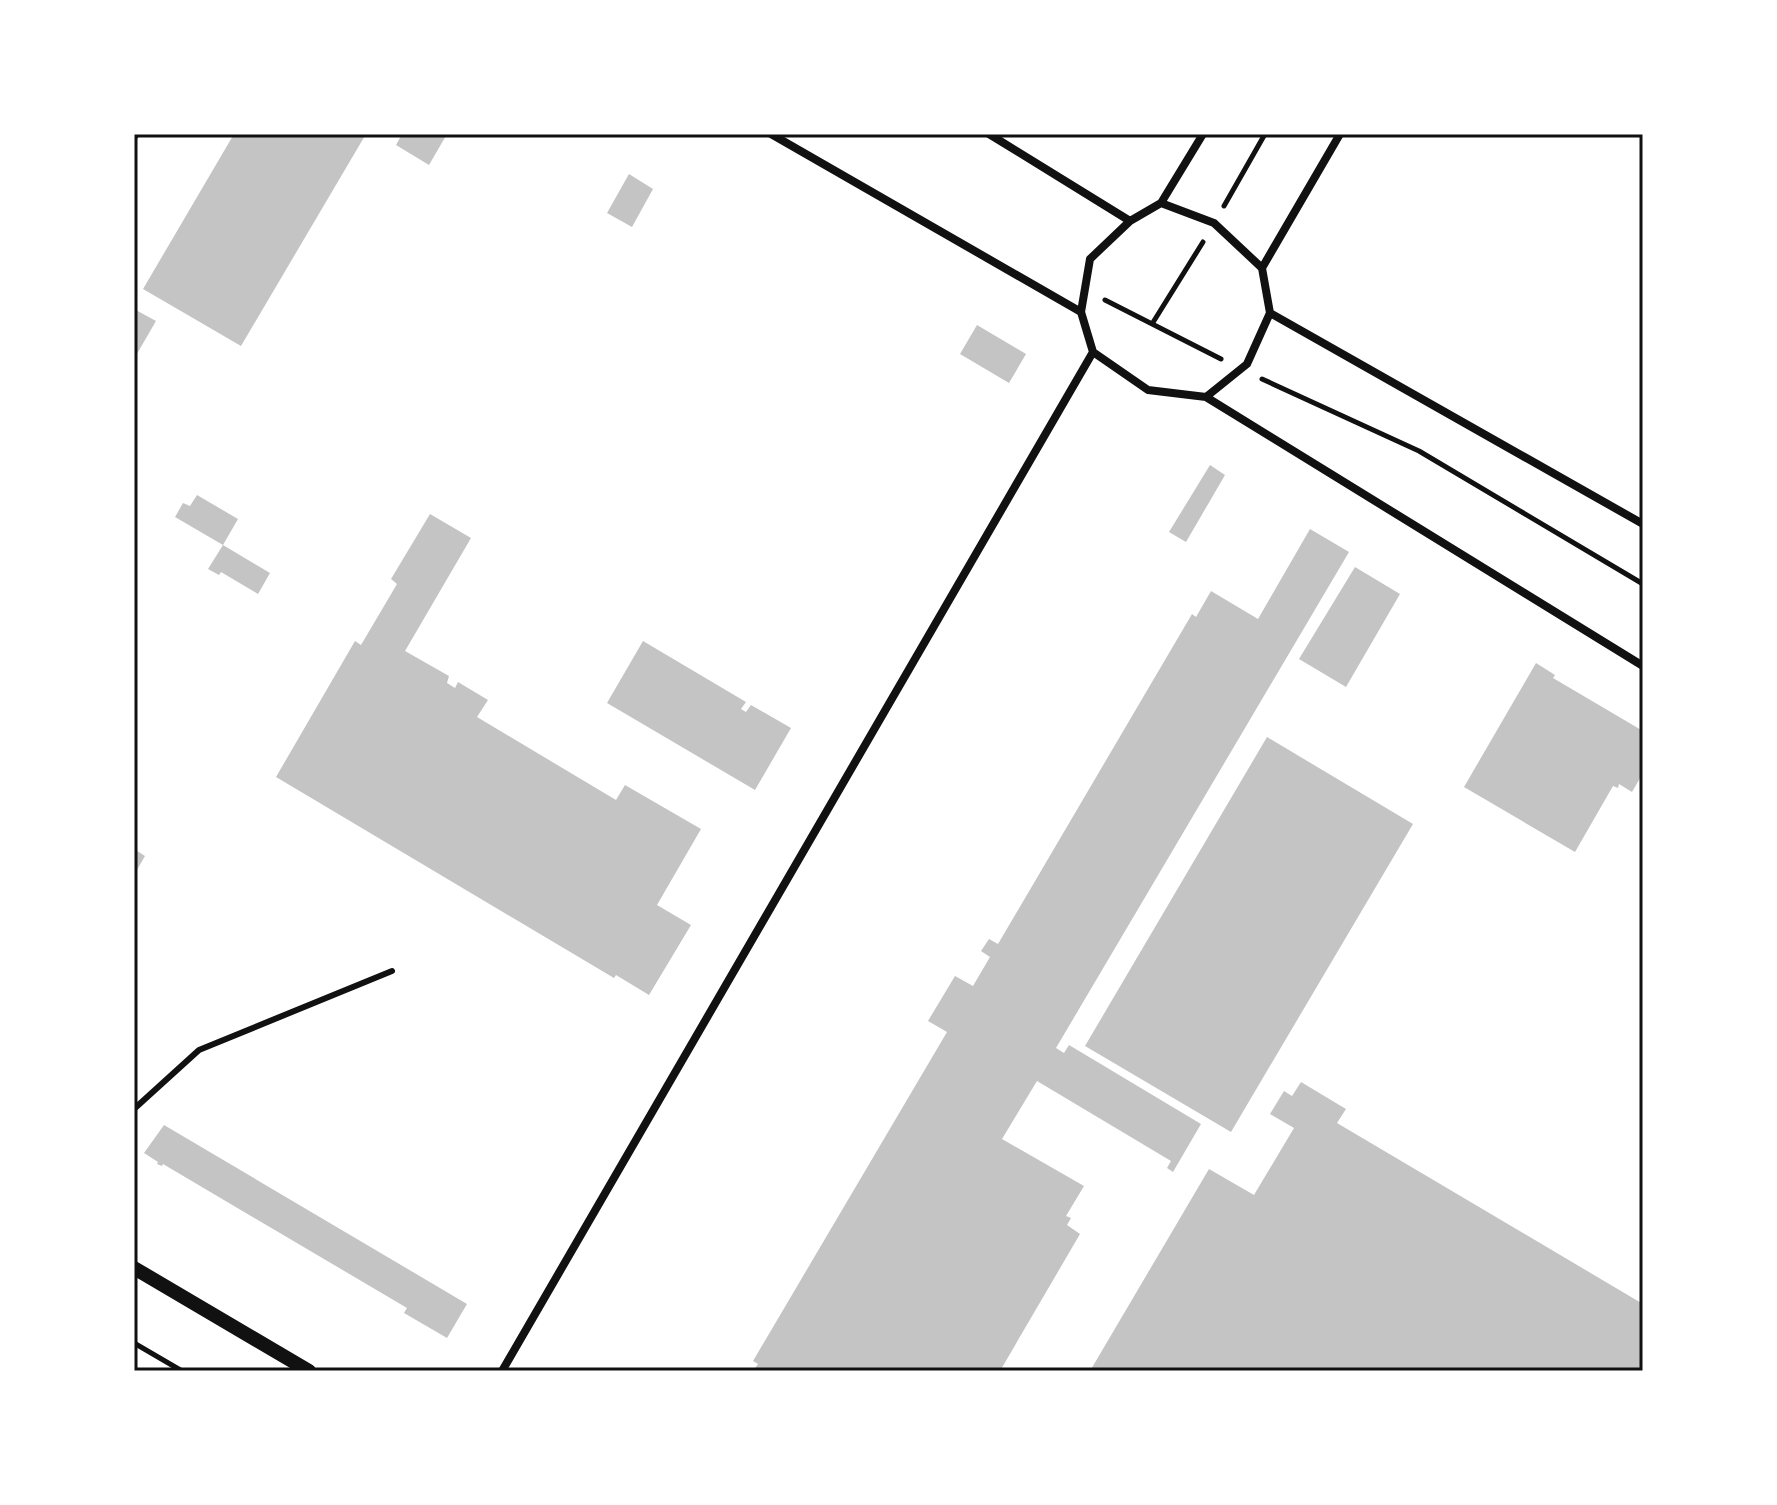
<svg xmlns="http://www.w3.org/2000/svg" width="1777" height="1505" font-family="'Sofia Sans Condensed',sans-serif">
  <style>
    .building { fill: #c4c4c4 }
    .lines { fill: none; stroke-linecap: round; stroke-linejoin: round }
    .path { stroke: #111; stroke-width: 5 }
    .service { stroke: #111; stroke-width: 6 }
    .minor { stroke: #111; stroke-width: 8 }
    .tertiary { stroke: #111; stroke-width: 14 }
    .neatline { fill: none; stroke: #111; stroke-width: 3 }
  </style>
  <rect width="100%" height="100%" fill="#fff"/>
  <path class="building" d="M 234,134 L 366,134 L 241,346 L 143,289 Z
    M 402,134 L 447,134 L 429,165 L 396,145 Z
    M 629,174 L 653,189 L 632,227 L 607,213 Z
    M 134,309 L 156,321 L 134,359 Z
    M 977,325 L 1026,354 L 1009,383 L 960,354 Z
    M 1210,465 L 1225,475 L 1186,542 L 1169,532 Z
    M 197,495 L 238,519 L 223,545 L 175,517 L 183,503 L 190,506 Z
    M 430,514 L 471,538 L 405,651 L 449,676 L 447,683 L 455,688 L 458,682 L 488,700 L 477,717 L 616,800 L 625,785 L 701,829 L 657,905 L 691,925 L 649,995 L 616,975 L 614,978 L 276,777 L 355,641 L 361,645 L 397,584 L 391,579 Z
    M 1310,529 L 1349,552 L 1056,1048 L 1064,1053 L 1069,1045 L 1201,1124 L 1173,1172 L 1167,1168 L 1171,1161 L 1037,1081 L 1002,1139 L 1084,1186 L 1066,1216 L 1071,1218 L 1067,1225 L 1080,1234 L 1000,1371 L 753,1371 L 758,1364 L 753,1361 L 947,1032 L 928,1021 L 955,976 L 973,986 L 990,957 L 981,951 L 989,939 L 998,944 L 1192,614 L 1196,617 L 1211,591 L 1258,619 Z
    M 223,545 L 270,573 L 258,594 L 221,572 L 219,575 L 208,569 Z
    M 1355,567 L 1400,594 L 1346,687 L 1299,659 Z
    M 643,641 L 746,702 L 741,709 L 746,712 L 751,705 L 791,728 L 755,790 L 607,703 Z
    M 1536,663 L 1555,675 L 1553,678 L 1643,731 L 1643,773 L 1632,792 L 1619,784 L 1618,788 L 1613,786 L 1575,852 L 1464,787 Z
    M 1267,737 L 1413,824 L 1231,1132 L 1085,1046 Z
    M 134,849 L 145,856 L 134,875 Z
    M 1301,1082 L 1346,1109 L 1337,1123 L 1643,1304 L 1643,1367 L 1640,1371 L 1090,1371 L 1209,1169 L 1254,1195 L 1294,1128 L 1270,1114 L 1284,1091 L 1292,1096 Z
    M 164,1125 L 467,1304 L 447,1338 L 404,1313 L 407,1308 L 163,1164 L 162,1166 L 157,1164 L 158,1162 L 144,1153 Z"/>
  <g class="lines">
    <path class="path" d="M 1224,206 L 1265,134
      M 1105,300 L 1221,359
      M 1152,324 L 1203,242
      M 1262,379 L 1419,451 L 1643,584
      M 134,1343 L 182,1371"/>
    <path class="service" d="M 134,138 L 137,134
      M 134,1109 L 199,1050 L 392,971"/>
    <path class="minor" d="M 771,134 L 1081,312
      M 989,134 L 1130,221
      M 1161,203 L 1203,134
      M 1262,268 L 1340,134
      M 1270,313 L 1643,524
      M 1206,397 L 1643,666
      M 502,1371 L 1093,352 L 1081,312 L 1090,259 L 1130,221 L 1161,203 L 1214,223 L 1262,268 L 1270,313 L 1247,364 L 1206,397 L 1148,390 L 1093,352"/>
    <path class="tertiary" d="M 134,1268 L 309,1371"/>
  </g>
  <rect width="1777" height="1505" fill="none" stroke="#ffffff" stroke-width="272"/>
  <rect x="136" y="136" width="1505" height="1233" class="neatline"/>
</svg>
